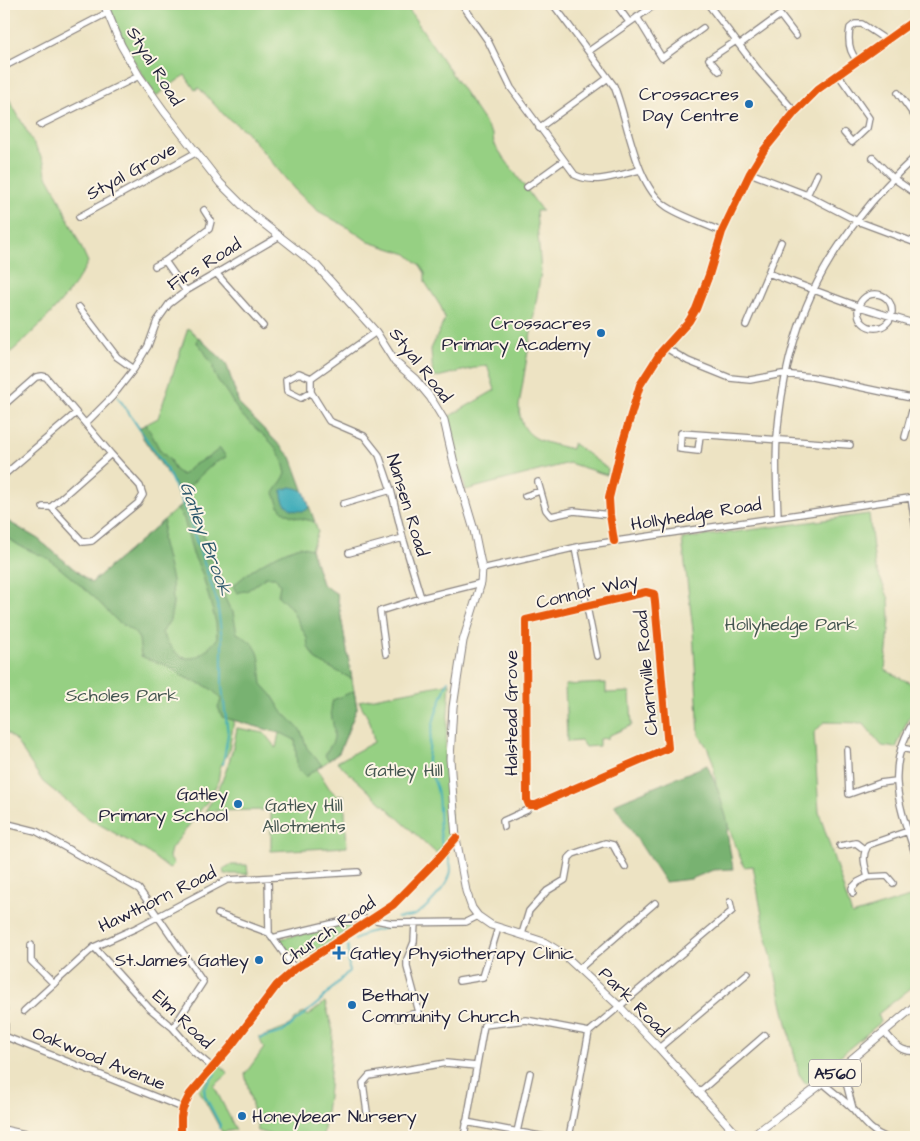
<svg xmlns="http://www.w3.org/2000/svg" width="920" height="1141" font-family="'Architects Daughter',sans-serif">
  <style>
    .green { fill: #96d083; stroke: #5c795f }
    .forest { fill: #78b271; stroke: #4d6a56 }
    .water { fill: #3dacb9; stroke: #30677a }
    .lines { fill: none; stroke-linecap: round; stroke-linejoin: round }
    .stream { stroke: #3dacb9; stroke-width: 2 }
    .minor-casing { stroke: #88827f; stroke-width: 8 }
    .major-casing { stroke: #88827f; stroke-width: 9 }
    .minor { stroke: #fff; stroke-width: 5.5 }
    .major { stroke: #fff; stroke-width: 7 }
    .cycleway-casing { stroke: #fcf5e5; stroke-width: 11 }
    .cycleway { stroke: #e8590c; stroke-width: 8 }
    .poi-dot { fill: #1f6fb2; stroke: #fcf5e5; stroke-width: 2 }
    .labels { text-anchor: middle; stroke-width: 4; stroke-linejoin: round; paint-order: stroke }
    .shield { fill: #fcf5e5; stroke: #63616e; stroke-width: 1 }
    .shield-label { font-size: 16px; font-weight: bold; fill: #22223b }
    .street-label { font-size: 18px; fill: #22223b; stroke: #fcf5e5 }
    .poi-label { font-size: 18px; fill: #22223b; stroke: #fcf5e5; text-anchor: end }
    .park-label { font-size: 18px; fill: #455651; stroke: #fcf5e5 }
    .water-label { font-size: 19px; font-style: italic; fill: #2d596d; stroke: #fcf5e5 }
  </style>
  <rect width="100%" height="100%" fill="#fcf5e5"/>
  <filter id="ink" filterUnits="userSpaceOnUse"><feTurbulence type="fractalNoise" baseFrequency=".02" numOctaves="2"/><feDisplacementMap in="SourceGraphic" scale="10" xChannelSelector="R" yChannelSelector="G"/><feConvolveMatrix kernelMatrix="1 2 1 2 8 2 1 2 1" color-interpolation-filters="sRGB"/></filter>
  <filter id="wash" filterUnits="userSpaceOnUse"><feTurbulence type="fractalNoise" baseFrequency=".0096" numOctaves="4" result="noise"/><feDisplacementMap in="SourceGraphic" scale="20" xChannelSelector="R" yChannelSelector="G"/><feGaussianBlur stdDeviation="1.12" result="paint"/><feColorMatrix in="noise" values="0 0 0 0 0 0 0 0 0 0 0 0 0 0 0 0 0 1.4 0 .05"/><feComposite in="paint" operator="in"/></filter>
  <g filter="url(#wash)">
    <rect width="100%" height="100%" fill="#ede3c3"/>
    <path class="green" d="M 107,4 L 405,4 L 493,135 L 494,144 L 542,211 L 536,211 L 541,272 L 519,406 C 520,441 545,442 572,449 L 573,443 L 608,469 L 607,475 L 569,463 L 466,490 L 455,452 L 448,417 L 495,390 L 487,365 L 433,378 L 431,349 L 445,319 L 441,307 L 425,282 L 425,273 L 420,265 L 407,254 L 369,242 L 352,230 L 318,211 L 295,190 L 246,131 L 226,117 L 199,88 L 195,90 L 185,75 L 156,96 L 125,47 Z
      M 4,90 L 44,162 L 46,174 L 56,192 L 88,262 C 70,297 34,333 4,358 Z
      M 188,328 L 226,363 L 239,404 L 291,457 L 318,532 L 311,549 L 322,584 L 337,594 L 357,708 L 339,753 L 317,769 L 329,788 L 337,796 L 344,795 L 347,847 L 271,851 L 271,810 L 205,811 C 223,786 232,757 237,728 L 264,733 L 276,748 L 279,733 L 234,720 L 229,751 L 220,768 L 218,782 L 209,799 L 171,849 L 169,857 L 174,864 L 169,869 L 146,851 L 88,818 L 43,782 L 16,741 L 4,730 L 4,519 L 38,539 L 91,583 L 186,501 L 143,438 L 139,428 L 158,418 Z
      M 869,514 L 875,566 L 889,599 L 890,620 L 885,670 L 916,686 L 916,709 L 908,719 L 896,748 L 882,746 L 863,723 L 824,722 L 814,733 L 819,812 L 852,915 L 916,895 L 916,984 L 878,1014 L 881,1022 L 806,1084 L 799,1074 L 764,926 L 753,866 L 744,867 L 718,800 L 713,762 L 707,747 L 699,735 L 693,630 L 682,539 Z
      M 450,683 L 445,757 L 452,835 L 436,853 L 337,762 L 374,742 L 370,722 L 359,701 Z
      M 606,683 L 606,693 L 630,692 L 632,725 L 608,736 L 608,738 L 599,739 L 599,746 L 585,747 L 581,741 L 567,742 L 565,685 Z
      M 230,865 L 247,865 L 248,874 L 224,874 L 223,869 Z
      M 349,924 L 351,928 L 300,960 L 294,959 L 279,939 Z
      M 325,1002 L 333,1031 L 329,1088 L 323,1137 L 279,1137 L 258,1131 L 245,1074 L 264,1048 L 259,1038 L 286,1028 L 300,1015 L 305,1012 L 308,1016 Z
      M 220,1064 L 228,1074 L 214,1086 L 236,1130 L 222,1132 L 199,1090 Z"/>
    <path class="forest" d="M 198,337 L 226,363 L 239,404 L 291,457 L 315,522 C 304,518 287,518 280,508 C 277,504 276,497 274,493 L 286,474 C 280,441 260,436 240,413 C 234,406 230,397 225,390 C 219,381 213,377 213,366 C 207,358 205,350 197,343 Z
      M 146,424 L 160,450 L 170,460 L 174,469 L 182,475 L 195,464 L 209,457 L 220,448 L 226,457 L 213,464 L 189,486 L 186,501 L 197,516 L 205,540 L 211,548 L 213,559 L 219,570 L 225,598 L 229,607 L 233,612 L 237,633 C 264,648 259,657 262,684 L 272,695 L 281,710 L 301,731 L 307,748 L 322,765 L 305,777 L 297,767 L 295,740 L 283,734 L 222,717 L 218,707 L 221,700 C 212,685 199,684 184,677 C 178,674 174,669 167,666 C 159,662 150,661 141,656 L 139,639 L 134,632 L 117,621 L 94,597 L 49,559 L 20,546 L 4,536 L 4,519 L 38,539 L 91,583 L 164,520 L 162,540 L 172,580 L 173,604 L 170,620 L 162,633 C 179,665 194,666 217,639 L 216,623 L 202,573 L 193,554 L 184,519 L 177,509 L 186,501 L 143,438 L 139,428 Z
      M 300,546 L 311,549 L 322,584 L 337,594 L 352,679 L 316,660 L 308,647 L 307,638 L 290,607 L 278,596 L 280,585 L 275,577 L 266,577 L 248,590 L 237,593 L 233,586 C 251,569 276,553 300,546 Z
      M 354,691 L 357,708 L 339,753 L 329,760 L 325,756 C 327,748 333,745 334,737 C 335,723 328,714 333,700 Z
      M 707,765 L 717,787 L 728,823 L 727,832 L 733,869 L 713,870 L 691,879 L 665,882 L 614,804 Z"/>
    <path class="water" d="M 291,487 C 307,490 304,492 309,506 L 307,510 C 293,514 280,505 282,490 Z"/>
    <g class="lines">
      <path class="stream" d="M 118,397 L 167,470 L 186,511 L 217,601 L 222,639 L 222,687 L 228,734 L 223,764
        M 443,848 C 438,834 440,811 438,795 C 437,783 431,777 428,766 C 427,761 428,756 429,751 C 430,725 439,704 448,681
        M 397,918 C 402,917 407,917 412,916 C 425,912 451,883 451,869 C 451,865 449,859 447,854
        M 355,940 L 366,933 L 386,928
        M 261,1038 L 283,1032 L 318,1003 L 349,971 L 348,946
        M 215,1074 L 204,1088 L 205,1096 L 220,1125 L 219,1128"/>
    </g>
  </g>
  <g filter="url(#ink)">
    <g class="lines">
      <defs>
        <path id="minor" d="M 462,4 L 488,41 L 511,88 L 575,175 C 596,185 618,175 640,170
          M 553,4 L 614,86 C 628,120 635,185 666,206 C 680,216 706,224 722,232
          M 616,4 L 629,22
          M 708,4 L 759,71 L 795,112
          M 637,17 L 662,58 L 703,28
          M 739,45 L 780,15 L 796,36
          M 589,51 L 656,4
          M 857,60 C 849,52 848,39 850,28 L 855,24 L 862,24 L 886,40
          M 7,65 L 107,13
          M 719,71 L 709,59 L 736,41
          M 838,74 L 869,118 L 867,128 L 852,142 L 844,133
          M 898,93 L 916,118
          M 40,125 L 139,76
          M 539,128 L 608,78
          M 873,158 L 893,178 L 916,194
          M 750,173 L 807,195 L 857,221 L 916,243
          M 527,187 L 563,161
          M 807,195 L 817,174
          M 79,217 L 197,152
          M 155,266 L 165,261
          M 216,273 L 263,326
          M 768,273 L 860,307 L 916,324
          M 186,291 L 165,261 L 209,229 L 211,221 L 204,210
          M858 311a17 17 0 1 1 34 0a17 17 0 1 1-34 0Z
          M 79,307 L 117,357 L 134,369
          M 746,325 L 781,242
          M 666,348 L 688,361 L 730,378 L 750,380 L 782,374 L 812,377 L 916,399
          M 299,373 L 311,378 L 311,392 L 301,398 L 287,391 L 286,380 Z
          M 311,378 L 376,332
          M 311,392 L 329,421 L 364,436 L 379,455 L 391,490 L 403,538 L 421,598
          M 4,405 L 36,377 L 42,376 L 46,377 L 111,454
          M 86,423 L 112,397 L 134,369 L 148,346 L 157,321 L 169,304 L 186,291 L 280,236
          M 700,435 L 698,451 L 680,449 L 681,433 L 850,445
          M 905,437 L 916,396
          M 111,454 L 140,486 L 143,495 L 138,503 L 92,541 L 83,542 L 51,507 Z
          M 4,475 L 76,413
          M 538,482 L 546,510 L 551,516 L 574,511 L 610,515
          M 525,496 L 540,491
          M 911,498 L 916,529
          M 343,504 L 391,490
          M 43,507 L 51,507
          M 778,517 C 777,490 775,464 777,437 C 781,387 792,336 813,291 C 836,242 877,192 916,156
          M 614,541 L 610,515 L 609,498 L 621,448 L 640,385 L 661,352 L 689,321 L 696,309 L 709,275 L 722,232 L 750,173 L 764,150 L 795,112 L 818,89 L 916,19
          M 575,548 L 597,656
          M 349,553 L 403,538
          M 482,569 L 582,546 L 916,497
          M 646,592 L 654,594 L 655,602 L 668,748 L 536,805 L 529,805 L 527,800 L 526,620 Z
          M 386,654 L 380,611 L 421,598 L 481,583
          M 916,718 C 883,767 899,805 916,856
          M 901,748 L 916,751
          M 847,750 L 849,794 L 880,783 L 896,781
          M 4,823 L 36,831 L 139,889 L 203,982 L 173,1028
          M 504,827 L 503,821 L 527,810 L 530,805
          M 840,846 L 856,843 L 865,850
          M 268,878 L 269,933
          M 893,883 L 887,876 L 868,877 C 865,865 861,857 868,845 L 908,831
          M 853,893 L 852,888 L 858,882 L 868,877
          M 218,914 L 269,933 L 295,969
          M 522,934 L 529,911 L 547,891 L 565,880 L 569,858 L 573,854 L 605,843 L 613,845 L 625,867
          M 272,938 L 352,919 L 371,919 L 391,923 L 466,922 L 478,916
          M 31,945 L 31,961 L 54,984
          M 94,947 L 149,1008 L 173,1028 L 194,1052 L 212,1067
          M 579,969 L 655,903
          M 459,981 L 483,977 L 498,928
          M 4,1006 L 5,1028 L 4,1034
          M 24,1011 L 94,947 L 136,928 L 227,880 L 358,872
          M 398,1018 L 419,1012 L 407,967 L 407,959 L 414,942 L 415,922
          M 884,1031 C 894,1043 900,1053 916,1051
          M 4,1036 L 183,1108
          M 659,1048 L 748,973
          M 842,1067 L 853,1109
          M 823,1083 C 833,1092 844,1100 853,1109 C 863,1120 871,1132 885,1137
          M 698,1093 L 765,1035
          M 367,1112 L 363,1083 L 369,1076 L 446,1063 L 476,1066
          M 466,1122 L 545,1137
          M 517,1132 L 530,1073
          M 181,1137 L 181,1117 L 183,1108 L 190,1094 L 231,1046 L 277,985 L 295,969 L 393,905 L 437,860 L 456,838
          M 464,1137 L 484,1025 L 526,1020 L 589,1032 L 732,911 L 730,902
          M 569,1137 L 589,1032"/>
        <path id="major" d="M 104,4 L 121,45 L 139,76 L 164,111 L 220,183 L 249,212 L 317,266 L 376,332 L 395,362 L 415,379 L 430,397 L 444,420 L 454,463 L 474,530 L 482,569 L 481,583 L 463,641 L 453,707 L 450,759 L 456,838 L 466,891 L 472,908 L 478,916 L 491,925 L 544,942 L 562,953 L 619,1006 L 659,1048 L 739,1137
          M 4,1130 L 36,1137
          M 242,1137 L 245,1137
          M 751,1137 L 823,1083 L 916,1005"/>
      </defs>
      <use href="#minor" class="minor-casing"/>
      <use href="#major" class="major-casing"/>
      <use href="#minor" class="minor"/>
      <use href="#major" class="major"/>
      <defs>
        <path id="cycleway" d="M 614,541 L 610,515 L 609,498 L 621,448 L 640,385 L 661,352 L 689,321 L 696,309 L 709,275 L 722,232 L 750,173 L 764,150 L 795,112 L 818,89 L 916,19
          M 646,592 L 654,594 L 655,602 L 668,748 L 536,805 L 529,805 L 527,800 L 526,620 Z
          M 181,1137 L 181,1117 L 183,1108 L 190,1094 L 231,1046 L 277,985 L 295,969 L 393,905 L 437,860 L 456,838"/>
      </defs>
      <use href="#cycleway" class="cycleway-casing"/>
      <use href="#cycleway" class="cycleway"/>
    </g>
  </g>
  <g class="poi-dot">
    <circle cx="749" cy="104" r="5"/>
    <circle cx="601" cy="333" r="5"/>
    <circle cx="238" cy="804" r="5"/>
    <path d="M336.5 945.5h5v5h5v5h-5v5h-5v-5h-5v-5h5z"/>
    <circle cx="259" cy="960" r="5"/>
    <circle cx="352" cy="1005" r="5"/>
    <circle cx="242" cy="1116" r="5"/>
  </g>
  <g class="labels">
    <rect class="shield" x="809" y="1059.5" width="52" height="27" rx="4"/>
    <g class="shield-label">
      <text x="835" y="1079">A560</text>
    </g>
    <g class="street-label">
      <text transform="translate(155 66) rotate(58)" y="6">Styal Road</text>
      <text transform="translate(131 171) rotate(-29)" y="6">Styal Grove</text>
      <text transform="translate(204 264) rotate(-32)" y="6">Firs Road</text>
      <text transform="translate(421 365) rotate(52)" y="6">Styal Road</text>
      <text transform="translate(408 505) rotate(73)" y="6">Nansen Road</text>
      <text transform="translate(696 514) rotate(-9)" y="6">Hollyhedge Road</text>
      <text transform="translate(587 591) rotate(-13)" y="6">Connor Way</text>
      <text transform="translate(646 673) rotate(-95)" y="6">Charnville Road</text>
      <text transform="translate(511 713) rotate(-90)" y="6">Halstead Grove</text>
      <text transform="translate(157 899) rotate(-26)" y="6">Hawthorn Road</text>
      <text transform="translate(328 931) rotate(-34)" y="6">Church Road</text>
      <text transform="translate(634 1002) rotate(45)" y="6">Park Road</text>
      <text transform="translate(183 1019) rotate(44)" y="6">Elm Road</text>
      <text transform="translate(99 1058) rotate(22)" y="6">Oakwood Avenue</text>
    </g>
    <g class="poi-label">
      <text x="739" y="100">Crossacres<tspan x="739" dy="21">Day Centre</tspan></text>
      <text x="591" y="329">Crossacres<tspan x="591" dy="21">Primary Academy</tspan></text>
      <text x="228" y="800">Gatley<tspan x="228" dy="21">Primary School</tspan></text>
      <text x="350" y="959" text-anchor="start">Gatley Physiotherapy Clinic</text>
      <text x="249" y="966">St.James' Gatley</text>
      <text x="362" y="1001" text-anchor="start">Bethany<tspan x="362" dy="21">Community Church</tspan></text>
      <text x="252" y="1122" text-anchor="start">Honeybear Nursery</text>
    </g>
    <g class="park-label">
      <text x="791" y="630">Hollyhedge Park</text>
      <text x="122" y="701">Scholes Park</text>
      <text x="404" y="776">Gatley Hill</text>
      <text x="304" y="811">Gatley Hill<tspan x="304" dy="21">Allotments</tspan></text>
    </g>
    <g class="water-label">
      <text transform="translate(207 538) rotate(70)" y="7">Gatley Brook</text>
    </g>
  </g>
  <rect width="920" height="1141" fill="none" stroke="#fcf5e5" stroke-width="20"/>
</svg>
